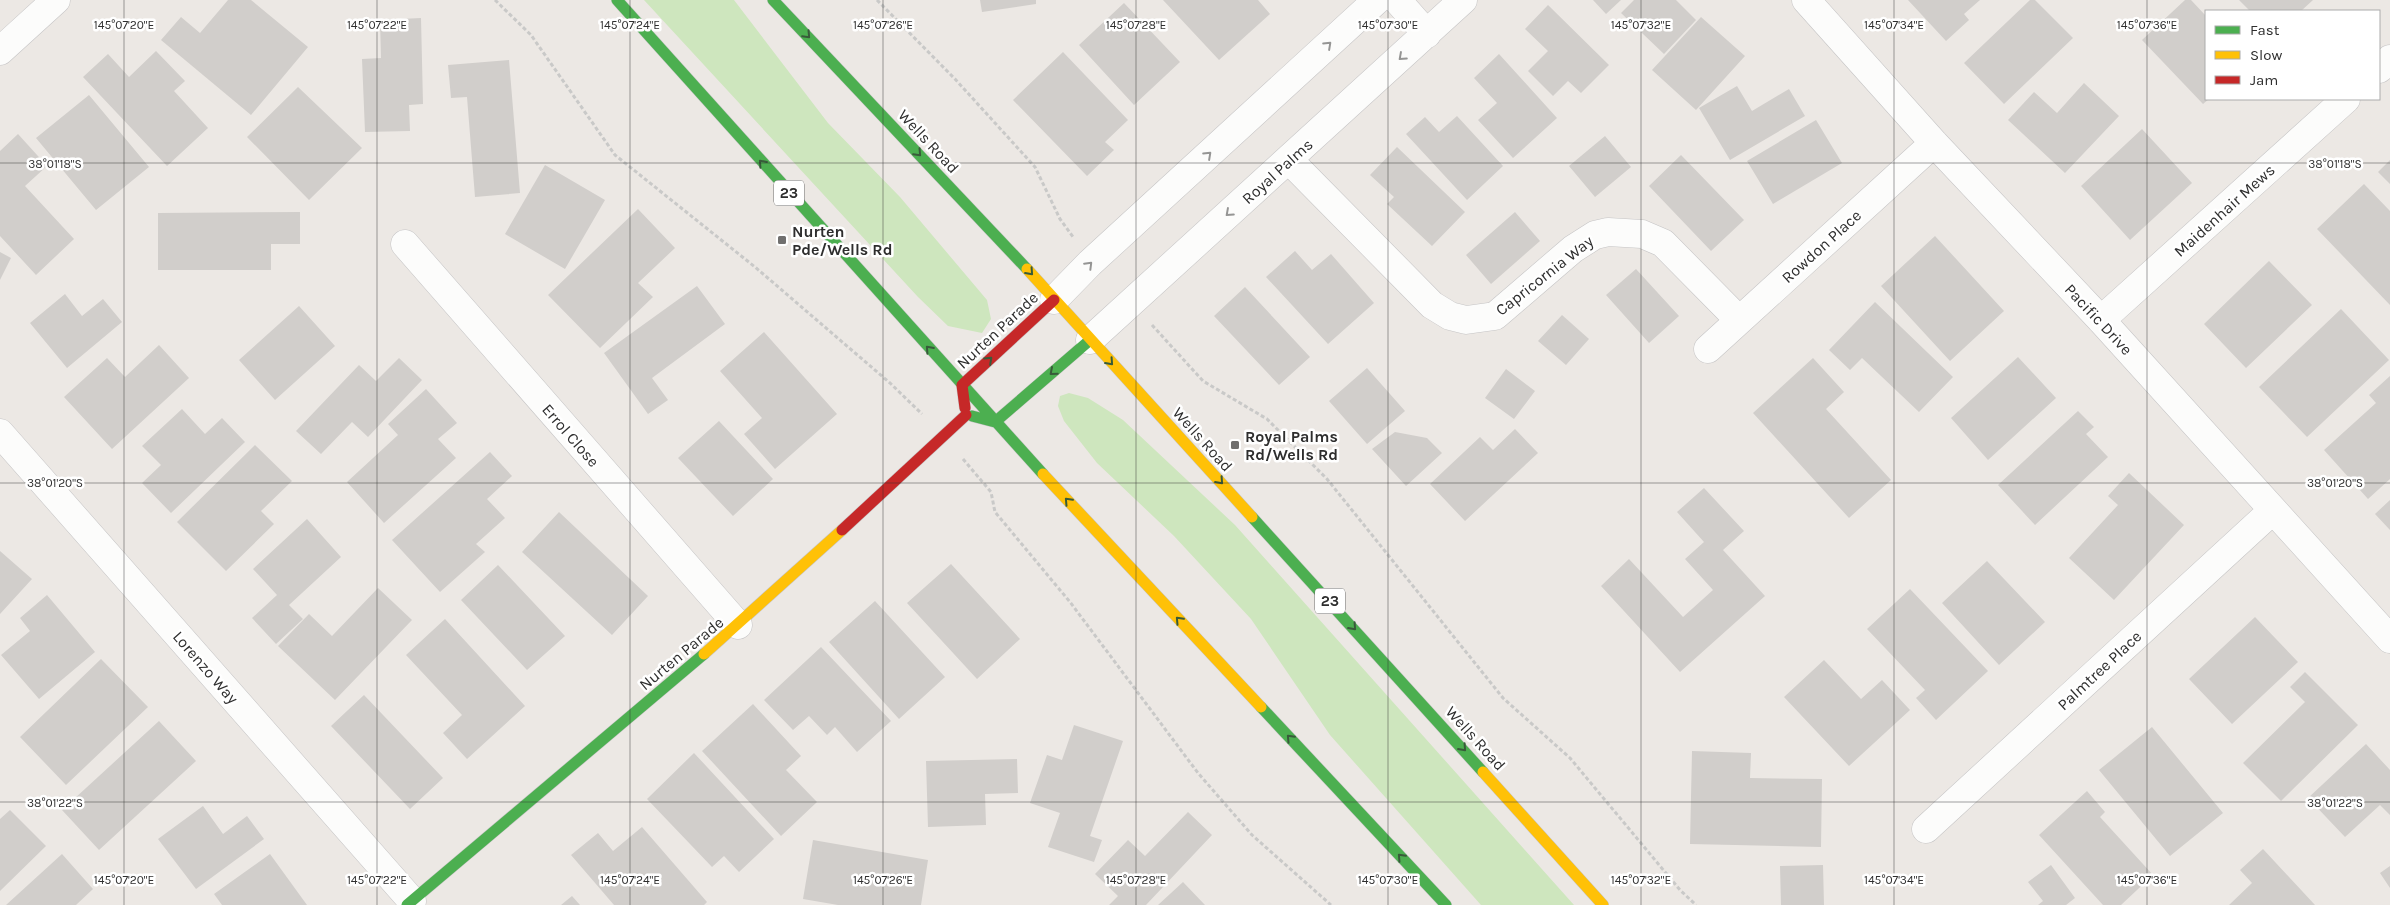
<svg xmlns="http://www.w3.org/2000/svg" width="2390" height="905" font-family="Karla,sans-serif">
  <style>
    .green { fill: #cee6be }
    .building { fill: #d1cecb }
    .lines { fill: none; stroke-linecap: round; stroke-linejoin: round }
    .street-casing { stroke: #c5c4c5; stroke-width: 29 }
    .fast-casing { stroke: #c5c4c5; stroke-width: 12 }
    .slow-casing { stroke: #c5c4c5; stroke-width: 12 }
    .jam-casing { stroke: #c5c4c5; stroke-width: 12 }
    .path { stroke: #c9c9c8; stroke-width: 3; stroke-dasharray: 4 2.5; stroke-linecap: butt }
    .street { stroke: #fcfcfb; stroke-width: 28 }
    .fast { stroke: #4caf50; stroke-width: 11 }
    .slow { stroke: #ffc107; stroke-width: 11 }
    .jam { stroke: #c62828; stroke-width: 11 }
    .oneway { stroke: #385b3a }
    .oneway2 { stroke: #959594 }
    .ticks { fill: none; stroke: #2e2e2e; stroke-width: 1; stroke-opacity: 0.45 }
    .poi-dot { fill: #706f6e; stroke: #fff; stroke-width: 2 }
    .labels { text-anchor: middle; stroke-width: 5; stroke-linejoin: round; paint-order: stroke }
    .shield { fill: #fff; stroke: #6d6d6d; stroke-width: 1 }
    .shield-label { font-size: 15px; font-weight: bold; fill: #2e2e2e }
    .street-label { font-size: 16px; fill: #2e2e2e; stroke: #fff }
    .poi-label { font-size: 16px; font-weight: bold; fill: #2e2e2e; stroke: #fff; text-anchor: start }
    .ticks-label { font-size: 12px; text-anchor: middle; fill: #2e2e2e; stroke: #fff; stroke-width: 5; stroke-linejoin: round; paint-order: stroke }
  </style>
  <rect width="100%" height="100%" fill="#ece8e4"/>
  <path class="green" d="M 644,0 L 734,0 L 828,123 L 900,197 L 987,300 L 991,319 L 982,333 L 948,326 L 918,297 Z
    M 1069,393 L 1088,398 L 1123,420 L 1235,525 L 1574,905 L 1481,905 L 1330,735 L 1251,619 L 1174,536 L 1097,463 L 1064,421 L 1058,406 L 1060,396 Z"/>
  <path class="building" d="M 228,0 L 251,0 L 308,47 L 251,115 L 161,40 L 181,17 L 200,33 Z
    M 980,0 L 1036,0 L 1036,4 L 982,12 Z
    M 1163,0 L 1258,0 L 1270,14 L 1219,60 Z
    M 1593,0 L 1621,0 L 1606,14 Z
    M 1634,0 L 1676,0 L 1696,20 L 1664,54 L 1621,13 Z
    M 1908,0 L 1980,0 L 1964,14 L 1969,20 L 1946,41 Z
    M 2030,0 L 2035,0 L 2073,38 L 2004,104 L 1964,63 Z
    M 2185,0 L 2191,0 L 2206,16 L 2206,99 L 2209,99 L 2203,104 L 2142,40 Z
    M 2239,0 L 2313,0 L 2301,11 L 2250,11 Z
    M 1124,3 L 1180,62 L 1134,105 L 1079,45 Z
    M 1548,5 L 1609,65 L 1581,93 L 1568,81 L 1553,96 L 1528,71 L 1548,51 L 1525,29 Z
    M 1701,17 L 1745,56 L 1696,110 L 1652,70 Z
    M 421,18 L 423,104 L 409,105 L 410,131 L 365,132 L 362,59 L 381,58 L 380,20 Z
    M 156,51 L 185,81 L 174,91 L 208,128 L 167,166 L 83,77 L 108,54 L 129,77 Z
    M 1063,52 L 1128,120 L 1105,142 L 1114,150 L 1087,176 L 1013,100 Z
    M 1499,54 L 1557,118 L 1513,158 L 1478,120 L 1497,103 L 1474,78 Z
    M 509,60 L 520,193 L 475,197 L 467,97 L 451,98 L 448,65 Z
    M 2084,83 L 2119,116 L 2065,173 L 2008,120 L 2034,92 L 2057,113 Z
    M 1737,86 L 1752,111 L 1789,89 L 1805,116 L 1730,160 L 1699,108 Z
    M 298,87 L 362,148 L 309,200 L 247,137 Z
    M 89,95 L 149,167 L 96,210 L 36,138 Z
    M 1457,116 L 1503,166 L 1467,200 L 1406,134 L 1425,117 L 1439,132 Z
    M 1816,120 L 1842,163 L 1773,204 L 1747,161 Z
    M 2142,129 L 2192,183 L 2130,240 L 2081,186 Z
    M 18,134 L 47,166 L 25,186 L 74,239 L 36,275 L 0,236 L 0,151 Z
    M 1605,136 L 1631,167 L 1595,197 L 1569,166 Z
    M 1397,147 L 1465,212 L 1432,246 L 1387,204 L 1394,197 L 1370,175 Z
    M 1681,155 L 1744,220 L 1711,251 L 1649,186 Z
    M 2390,160 L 2390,184 L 2378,172 Z
    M 545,165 L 605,200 L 565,269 L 505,234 Z
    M 2364,184 L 2390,211 L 2390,305 L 2317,229 Z
    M 638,209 L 675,248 L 638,283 L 653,297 L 600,348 L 548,295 Z
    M 300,212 L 300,244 L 271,244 L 271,270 L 158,270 L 158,213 Z
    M 1515,212 L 1540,241 L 1491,284 L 1466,255 Z
    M 1935,236 L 2004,311 L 1950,361 L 1881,286 Z
    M 1295,251 L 1312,270 L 1331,254 L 1374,303 L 1328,344 L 1266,277 Z
    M 0,252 L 11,258 L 0,280 Z
    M 2269,261 L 2312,305 L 2246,368 L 2204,324 Z
    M 1636,269 L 1679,316 L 1649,343 L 1606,295 Z
    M 697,286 L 725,324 L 652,378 L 668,400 L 648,414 L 604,353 Z
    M 1245,287 L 1310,357 L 1279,385 L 1214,316 Z
    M 65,294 L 82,316 L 103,299 L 122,322 L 67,368 L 30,323 Z
    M 1875,302 L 1953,377 L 1919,412 L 1862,358 L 1850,370 L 1829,350 Z
    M 299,306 L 335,346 L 275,400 L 239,360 Z
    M 2341,309 L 2389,360 L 2307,437 L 2259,387 Z
    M 1562,315 L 1589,339 L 1566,365 L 1538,341 Z
    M 764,332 L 837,414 L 775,469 L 744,434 L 762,418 L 720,371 Z
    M 159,345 L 189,378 L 112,449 L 64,397 L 107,358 L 125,377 Z
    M 2018,357 L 2056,398 L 1988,460 L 1951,418 Z
    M 399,358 L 422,380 L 368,437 L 352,422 L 321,454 L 296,431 L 359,365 L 376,381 Z
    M 1813,358 L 1844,392 L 1826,409 L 1891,480 L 1849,518 L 1753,413 Z
    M 1367,368 L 1405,411 L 1367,444 L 1329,401 Z
    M 1506,369 L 1535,391 L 1514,419 L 1485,398 Z
    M 2390,376 L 2390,479 L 2368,499 L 2324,450 L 2376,403 L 2369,395 Z
    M 426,389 L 457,423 L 438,439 L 456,458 L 384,523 L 347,482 L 398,435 L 388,424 Z
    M 182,409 L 205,434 L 222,418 L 245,442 L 171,513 L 142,483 L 161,465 L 142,446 Z
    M 2078,411 L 2094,427 L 2086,434 L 2108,457 L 2035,525 L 1998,485 Z
    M 719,421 L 773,479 L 733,516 L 678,458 Z
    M 1515,429 L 1538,453 L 1465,521 L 1430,484 L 1480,437 L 1493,450 Z
    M 1395,432 L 1427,438 L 1442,453 L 1406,486 L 1372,449 Z
    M 255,445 L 292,481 L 261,511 L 274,524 L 226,571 L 177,522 Z
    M 490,452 L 512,476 L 487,499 L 505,518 L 476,544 L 485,552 L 440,592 L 392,540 Z
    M 2129,473 L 2184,525 L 2114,600 L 2069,558 L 2118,505 L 2108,496 Z
    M 1704,488 L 1744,531 L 1723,550 L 1765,596 L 1680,672 L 1601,586 L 1629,559 L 1683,617 L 1713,590 L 1685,559 L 1704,542 L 1677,512 Z
    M 2390,500 L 2390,530 L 2375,514 Z
    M 559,512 L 648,596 L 612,635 L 522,552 Z
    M 307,519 L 341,557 L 289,605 L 303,619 L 276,644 L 252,618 L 277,595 L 253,569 Z
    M 0,551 L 32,579 L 0,614 Z
    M 1987,561 L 2045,622 L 1999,665 L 1942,603 Z
    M 951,564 L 1020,639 L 977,679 L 907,603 Z
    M 498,565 L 565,636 L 527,670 L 461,600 Z
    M 378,588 L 412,620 L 335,700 L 278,646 L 309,614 L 332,636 Z
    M 1910,589 L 1988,671 L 1936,720 L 1916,698 L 1925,690 L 1867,629 Z
    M 47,595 L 95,652 L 39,699 L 1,655 L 30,631 L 20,618 Z
    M 875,601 L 945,677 L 899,719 L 829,642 Z
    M 2255,617 L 2298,662 L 2232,724 L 2189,679 Z
    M 445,619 L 525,706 L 467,759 L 443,733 L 462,715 L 406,655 Z
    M 821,647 L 891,721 L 857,752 L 835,727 L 827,735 L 809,716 L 793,730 L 764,700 Z
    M 101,659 L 148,707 L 66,785 L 20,737 Z
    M 1824,660 L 1861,699 L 1882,680 L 1910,710 L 1849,766 L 1784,697 Z
    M 2305,672 L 2358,725 L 2281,801 L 2243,763 L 2305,702 L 2290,687 Z
    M 364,695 L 443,778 L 410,809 L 331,726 Z
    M 753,704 L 801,756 L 786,770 L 817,802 L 781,836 L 702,751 Z
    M 159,721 L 196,761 L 99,850 L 62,810 Z
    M 1074,725 L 1123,741 L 1090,836 L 1102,840 L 1094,862 L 1048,847 L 1060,813 L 1030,803 L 1047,755 L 1062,760 Z
    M 2152,727 L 2223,813 L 2170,856 L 2099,770 Z
    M 2366,744 L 2390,770 L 2390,815 L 2380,805 L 2345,837 L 2308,798 Z
    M 1692,751 L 1751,753 L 1750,778 L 1822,779 L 1821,847 L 1690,844 Z
    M 694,753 L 774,839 L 739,872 L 724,856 L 712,867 L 647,799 Z
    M 1017,759 L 1018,793 L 985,794 L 986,825 L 928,827 L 926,761 Z
    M 2087,791 L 2105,812 L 2100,817 L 2153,875 L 2121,905 L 2103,905 L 2039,835 Z
    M 203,806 L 223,834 L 247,816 L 264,839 L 196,889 L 158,839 Z
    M 10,810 L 46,846 L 0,891 L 0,819 Z
    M 1188,812 L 1212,835 L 1146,905 L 1109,905 L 1118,896 L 1095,874 L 1128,840 L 1145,856 Z
    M 642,827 L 707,902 L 704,905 L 614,905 L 571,855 L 598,833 L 613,851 Z
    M 813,840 L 928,860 L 921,905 L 838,905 L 803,899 Z
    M 2263,849 L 2315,905 L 2229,905 L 2252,883 L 2240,870 Z
    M 62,854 L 93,889 L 76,905 L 6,905 Z
    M 270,854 L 307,905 L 222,905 L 214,894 Z
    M 1823,865 L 1824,905 L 1781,905 L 1780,866 Z
    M 2051,865 L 2075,898 L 2066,905 L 2038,905 L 2043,901 L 2028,882 Z
    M 2390,866 L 2390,888 L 2380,873 Z
    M 1183,882 L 1205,905 L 1158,905 Z
    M 572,896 L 580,905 L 561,905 Z"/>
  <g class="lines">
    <defs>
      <path id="street" d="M 1397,0 L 1427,34
        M 1806,0 L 1934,143 L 2101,320 L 2390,639
        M 0,51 L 56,0
        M 2379,69 L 2390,59
        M 1289,160 L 1432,305 L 1450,316 L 1466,320 L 1495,316 L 1573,249 L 1595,235 L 1608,232 L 1642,234 L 1663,243 L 1739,320
        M 405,244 L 738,625
        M 1054,300 L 1090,263 L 1377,0
        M 2101,320 L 2346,99
        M 1090,340 L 1463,0
        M 1708,349 L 1934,143
        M 0,433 L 412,901
        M 1926,829 L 2272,511"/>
      <path id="fast" d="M 617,0 L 1043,474
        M 773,0 L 1027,269
        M 972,416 L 995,422 L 1090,340
        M 1252,517 L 1483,772
        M 1261,707 L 1446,905
        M 407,905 L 704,654"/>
      <path id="slow" d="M 1027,269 L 1252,517
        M 1043,474 L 1261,707
        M 704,654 L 842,530
        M 1483,772 L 1603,905"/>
      <path id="jam" d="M 965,408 L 962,385 L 1054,300
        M 842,530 L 966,415"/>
    </defs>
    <use href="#street" class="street-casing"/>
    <use href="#fast" class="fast-casing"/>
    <use href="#slow" class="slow-casing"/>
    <use href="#jam" class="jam-casing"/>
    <path class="path" d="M 495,0 L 531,35 L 615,155 L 755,267 L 890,383 L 922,414
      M 877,0 L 955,79 L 1035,167 L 1060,219 L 1073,237
      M 1152,325 L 1203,381 L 1267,419 L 1327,479 L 1503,698 L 1570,758 L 1680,890 L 1696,905
      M 963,459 L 991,492 L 995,512 L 1070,602 L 1198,773 L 1252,835 L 1331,905"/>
    <use href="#street" class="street"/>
    <use href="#fast" class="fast"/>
    <use href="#slow" class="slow"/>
    <use href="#jam" class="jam"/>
  </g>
  <defs><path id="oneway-chevron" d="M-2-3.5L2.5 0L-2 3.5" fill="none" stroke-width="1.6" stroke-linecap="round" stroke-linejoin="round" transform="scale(1.25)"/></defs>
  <g class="oneway">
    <use href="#oneway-chevron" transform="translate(807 35) rotate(47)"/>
    <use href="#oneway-chevron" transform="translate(918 153) rotate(47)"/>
    <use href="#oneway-chevron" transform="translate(762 163) rotate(-132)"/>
    <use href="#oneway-chevron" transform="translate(1030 272) rotate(48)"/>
    <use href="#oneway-chevron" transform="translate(929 349) rotate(-132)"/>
    <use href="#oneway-chevron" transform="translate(989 360) rotate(-43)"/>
    <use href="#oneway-chevron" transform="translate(1110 362) rotate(48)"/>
    <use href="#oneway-chevron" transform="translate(1053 372) rotate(139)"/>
    <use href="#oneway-chevron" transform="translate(1220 481) rotate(48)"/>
    <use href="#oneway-chevron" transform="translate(1068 501) rotate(-133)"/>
    <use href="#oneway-chevron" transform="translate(1179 620) rotate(-133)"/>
    <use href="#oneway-chevron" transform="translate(1353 627) rotate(48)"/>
    <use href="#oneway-chevron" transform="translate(1290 738) rotate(-133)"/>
    <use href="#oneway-chevron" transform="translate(1463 748) rotate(48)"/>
    <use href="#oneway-chevron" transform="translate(1401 857) rotate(-133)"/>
  </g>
  <g class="oneway2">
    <use href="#oneway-chevron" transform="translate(1328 45) rotate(-43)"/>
    <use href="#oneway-chevron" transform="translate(1402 57) rotate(138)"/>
    <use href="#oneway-chevron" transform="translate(1208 155) rotate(-43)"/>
    <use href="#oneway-chevron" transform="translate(1229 213) rotate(138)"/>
    <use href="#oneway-chevron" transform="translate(1089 265) rotate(-45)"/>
  </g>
  <path class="ticks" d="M 124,0 L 124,905M 377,0 L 377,905M 630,0 L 630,905M 883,0 L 883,905M 1136,0 L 1136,905M 1388,0 L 1388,905M 1641,0 L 1641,905M 1894,0 L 1894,905M 2147,0 L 2147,905M 0,163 L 2390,163M 0,483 L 2390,483M 0,802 L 2390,802"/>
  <g class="poi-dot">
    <rect x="777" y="235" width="10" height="10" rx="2.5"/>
    <rect x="1230" y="440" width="10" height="10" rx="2.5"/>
  </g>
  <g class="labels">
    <g class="shield">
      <rect x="774" y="180.5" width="30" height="25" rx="4"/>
      <rect x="1315" y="588.5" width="30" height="25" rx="4"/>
    </g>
    <g class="shield-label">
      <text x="789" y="198">23</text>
      <text x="1330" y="606">23</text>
    </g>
    <g class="street-label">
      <text transform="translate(929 141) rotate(47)" y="6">Wells Road</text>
      <text transform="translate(1277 171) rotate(-42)" y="6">Royal Palms</text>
      <text transform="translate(2224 210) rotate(-42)" y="6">Maidenhair Mews</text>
      <text transform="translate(1821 246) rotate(-42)" y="6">Rowdon Place</text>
      <text transform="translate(1544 275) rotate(-38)" y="6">Capricornia Way</text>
      <text transform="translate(2099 319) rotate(47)" y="6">Pacific Drive</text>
      <text transform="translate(997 330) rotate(-43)" y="6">Nurten Parade</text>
      <text transform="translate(571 435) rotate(49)" y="6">Errol Close</text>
      <text transform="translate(1203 439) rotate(48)" y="6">Wells Road</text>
      <text transform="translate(681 653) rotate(-40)" y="6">Nurten Parade</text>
      <text transform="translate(206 667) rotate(49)" y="6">Lorenzo Way</text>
      <text transform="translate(2099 670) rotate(-43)" y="6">Palmtree Place</text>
      <text transform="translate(1476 738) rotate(48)" y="6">Wells Road</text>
    </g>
    <g class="poi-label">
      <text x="792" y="237">Nurten<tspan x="792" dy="18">Pde/Wells Rd</tspan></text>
      <text x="1245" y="442">Royal Palms<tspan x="1245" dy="18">Rd/Wells Rd</tspan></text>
    </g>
  </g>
  <g class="ticks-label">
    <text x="124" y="29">145°07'20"E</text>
    <text x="377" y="29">145°07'22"E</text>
    <text x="630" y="29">145°07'24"E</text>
    <text x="883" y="29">145°07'26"E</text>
    <text x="1136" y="29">145°07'28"E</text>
    <text x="1388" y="29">145°07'30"E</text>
    <text x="1641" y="29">145°07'32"E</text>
    <text x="1894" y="29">145°07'34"E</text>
    <text x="2147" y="29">145°07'36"E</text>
    <text x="55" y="168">38°01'18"S</text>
    <text x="2335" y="168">38°01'18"S</text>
    <text x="55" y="487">38°01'20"S</text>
    <text x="2335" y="487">38°01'20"S</text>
    <text x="55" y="807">38°01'22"S</text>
    <text x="2335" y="807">38°01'22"S</text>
    <text x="124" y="884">145°07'20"E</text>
    <text x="377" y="884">145°07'22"E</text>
    <text x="630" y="884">145°07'24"E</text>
    <text x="883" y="884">145°07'26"E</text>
    <text x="1136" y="884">145°07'28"E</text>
    <text x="1388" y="884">145°07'30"E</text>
    <text x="1641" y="884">145°07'32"E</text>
    <text x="1894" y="884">145°07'34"E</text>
    <text x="2147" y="884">145°07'36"E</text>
  </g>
  <rect x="2205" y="10" width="175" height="90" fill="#ffffff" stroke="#ababab"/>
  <rect x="2215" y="26" width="25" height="8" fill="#4caf50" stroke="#ababab"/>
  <text x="2250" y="35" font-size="15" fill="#2e2e2e">Fast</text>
  <rect x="2215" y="51" width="25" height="8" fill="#ffc107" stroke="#ababab"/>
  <text x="2250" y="60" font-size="15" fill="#2e2e2e">Slow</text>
  <rect x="2215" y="76" width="25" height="8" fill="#c62828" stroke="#ababab"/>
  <text x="2250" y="85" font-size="15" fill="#2e2e2e">Jam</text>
</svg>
